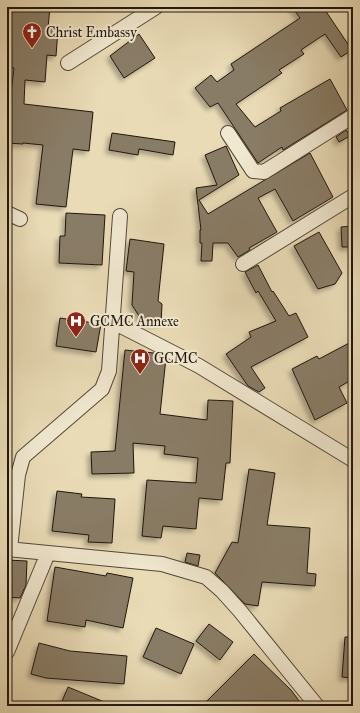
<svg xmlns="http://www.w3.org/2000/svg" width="360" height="713" font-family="'IM FELL Great Primer',serif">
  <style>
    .building { fill: #897c66; stroke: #21160f; filter: url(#shadow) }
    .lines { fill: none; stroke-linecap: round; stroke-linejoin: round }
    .minor-casing { stroke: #534739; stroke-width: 16 }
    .minor { stroke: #f1e8d0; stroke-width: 14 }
    .labels { text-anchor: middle; stroke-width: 4; stroke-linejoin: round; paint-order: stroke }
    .poi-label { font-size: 14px; fill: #21160f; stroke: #f1e8d0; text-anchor: start }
  </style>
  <defs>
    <filter id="shadow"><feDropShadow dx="-3.5" dy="3.5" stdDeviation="2" flood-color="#0004"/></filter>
  </defs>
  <rect width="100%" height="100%" fill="#e9dbb6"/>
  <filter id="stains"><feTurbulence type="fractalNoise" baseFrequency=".005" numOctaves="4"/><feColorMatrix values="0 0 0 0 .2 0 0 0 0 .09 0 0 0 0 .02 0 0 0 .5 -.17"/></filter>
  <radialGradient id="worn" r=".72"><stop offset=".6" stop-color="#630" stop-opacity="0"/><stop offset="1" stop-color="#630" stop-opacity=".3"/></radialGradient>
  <path class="building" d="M 7,7 L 50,7 L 48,28 L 58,29 L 56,56 L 47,55 L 45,82 L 25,80 L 24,104 L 93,112 L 89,151 L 73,149 L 66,207 L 36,204 L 43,145 L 23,143 L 23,144 L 7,143 L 7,93 L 11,93 L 14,68 L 7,67 Z
    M 292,7 L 323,7 L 352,50 L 341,57 L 325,34 L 301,50 L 304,54 L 279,70 L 282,73 L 236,104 L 255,127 L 281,111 L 280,108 L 330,79 L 347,110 L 283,150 L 282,147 L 258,163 L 218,103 L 210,107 L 195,88 L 211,75 L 217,82 L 234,70 L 231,64 L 300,18 Z
    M 139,34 L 155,58 L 124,78 L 110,56 Z
    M 346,130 L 350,136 L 339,142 L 336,137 Z
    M 112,133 L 175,142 L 173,155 L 139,149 L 138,155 L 109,150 Z
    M 226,146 L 239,175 L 199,200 L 208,214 L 310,153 L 333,197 L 293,221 L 275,189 L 258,198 L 277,232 L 249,248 L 250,250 L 238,257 L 228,243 L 213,243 L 212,261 L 201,261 L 202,243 L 200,243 L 200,230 L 201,230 L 196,188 L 217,185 L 205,155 Z
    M 66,213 L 105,215 L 102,265 L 59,263 L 60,236 L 65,236 Z
    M 353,226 L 353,247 L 342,247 L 341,227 Z
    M 319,232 L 342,273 L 335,284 L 318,289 L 294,246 Z
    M 130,239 L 164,244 L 158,301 L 162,304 L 161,323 L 143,322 L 132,305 L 134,272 L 126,271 Z
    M 258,265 L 272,292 L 273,291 L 289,316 L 296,313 L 308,337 L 251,367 L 265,388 L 259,392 L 248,386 L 226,354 L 251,337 L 249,332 L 276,321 L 258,291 L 256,293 L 245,272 Z
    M 60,318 L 101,324 L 96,352 L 56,346 Z
    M 353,341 L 353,379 L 339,387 L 347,403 L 315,420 L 292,369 L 317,356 L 319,359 Z
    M 125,350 L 154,353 L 166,358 L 160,414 L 207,420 L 208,400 L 233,401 L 230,463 L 226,463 L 222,500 L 199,498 L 196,529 L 163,526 L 161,538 L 142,536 L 147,480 L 196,483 L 198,458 L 164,454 L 165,446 L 133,443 L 134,473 L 92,474 L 91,452 L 115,451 Z
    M 249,469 L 275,473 L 267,525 L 310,528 L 307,573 L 316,574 L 315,586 L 262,582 L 258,606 L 245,604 L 215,573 L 232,542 L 238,543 Z
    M 57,491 L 82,494 L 81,497 L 115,499 L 112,543 L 88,542 L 89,535 L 52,531 Z
    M 187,553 L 200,555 L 198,566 L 185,562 Z
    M 7,560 L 27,561 L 26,585 L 20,598 L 7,597 Z
    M 55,567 L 106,576 L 107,573 L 133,578 L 123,628 L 86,620 L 85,627 L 47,621 Z
    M 209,624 L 233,642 L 220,660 L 196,641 Z
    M 156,628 L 194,644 L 181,674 L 143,657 Z
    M 345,637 L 353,637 L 353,678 L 342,677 Z
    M 39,643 L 70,651 L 127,656 L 124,684 L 46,678 L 31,674 Z
    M 254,654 L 291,690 L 303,706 L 202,706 Z
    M 68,687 L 114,706 L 60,706 Z"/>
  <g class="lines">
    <defs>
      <path id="minor" d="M 68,63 L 156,7
        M 228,133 L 253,171 L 264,172 L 353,116
        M 7,213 L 20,219
        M 243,264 L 353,196
        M 113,322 L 199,366 L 353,460
        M 7,549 L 162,564 L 206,577 L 222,591 L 240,611 L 317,706
        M 10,549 L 18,475 L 23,457 L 102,389 L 109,371 L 120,216
        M 7,652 L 48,553"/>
    </defs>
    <use href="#minor" class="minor-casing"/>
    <use href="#minor" class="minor"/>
  </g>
  <defs>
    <symbol id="church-pin" viewBox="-11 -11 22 30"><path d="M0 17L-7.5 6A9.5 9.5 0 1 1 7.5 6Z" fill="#8f2418" stroke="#f1e8d0"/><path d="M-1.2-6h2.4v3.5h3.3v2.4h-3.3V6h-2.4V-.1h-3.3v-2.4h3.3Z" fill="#fff"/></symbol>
    <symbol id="hospital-pin" viewBox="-11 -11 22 30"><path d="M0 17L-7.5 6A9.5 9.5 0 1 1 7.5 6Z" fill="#8f2418" stroke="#f1e8d0"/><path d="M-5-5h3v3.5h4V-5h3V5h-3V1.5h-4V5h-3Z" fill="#fff"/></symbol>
  </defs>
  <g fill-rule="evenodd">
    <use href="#church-pin" x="21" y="21" width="22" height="30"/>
    <use href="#hospital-pin" x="65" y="310" width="22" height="30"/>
    <use href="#hospital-pin" x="129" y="347" width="22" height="30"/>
  </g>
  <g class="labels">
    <g class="poi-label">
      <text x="46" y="37">Christ Embassy</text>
      <text x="90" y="326">GCMC Annexe</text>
      <text x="154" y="363">GCMC</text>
    </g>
  </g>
  <rect width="360" height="713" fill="none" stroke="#e9dbb6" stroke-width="24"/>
  <rect x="8" y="8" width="344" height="697" fill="none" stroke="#21160f" stroke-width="2"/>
  <rect x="12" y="12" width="336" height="689" fill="none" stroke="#21160f"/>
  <rect width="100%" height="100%" filter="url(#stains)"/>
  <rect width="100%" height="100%" fill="url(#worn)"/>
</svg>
